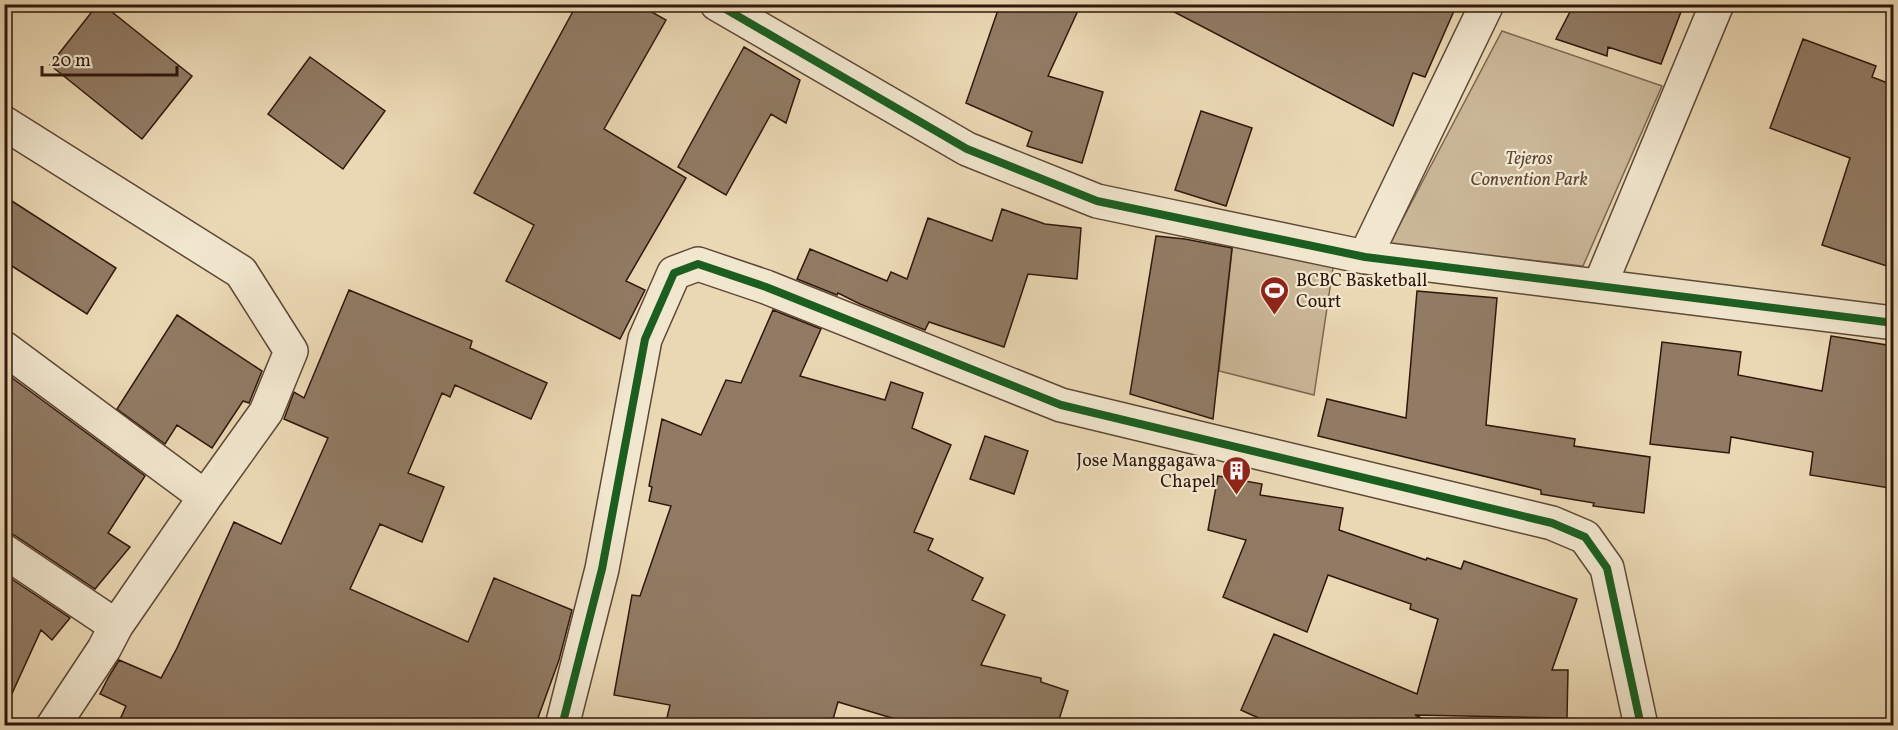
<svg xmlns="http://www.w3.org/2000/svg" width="1898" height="730" font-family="Vollkorn,serif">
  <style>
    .green { fill: #cab798; stroke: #7d6752; stroke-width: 1.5 }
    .building { fill: #917b64; stroke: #30170d; stroke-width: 1.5 }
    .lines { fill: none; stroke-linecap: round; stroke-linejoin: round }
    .minor-casing { stroke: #5e4737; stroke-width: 36 }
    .minor { stroke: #f1e6ce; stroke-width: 33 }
    .cycleway-casing { stroke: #f1e6ce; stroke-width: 11 }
    .cycleway { stroke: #1b5e20; stroke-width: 8 }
    .labels { text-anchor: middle; stroke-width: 4.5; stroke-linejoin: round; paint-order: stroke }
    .park-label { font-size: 18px; font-style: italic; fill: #5e4737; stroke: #f1e6ce }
    .poi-label { font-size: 18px; fill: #30170d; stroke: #f1e6ce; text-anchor: start }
  </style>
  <rect width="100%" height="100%" fill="#ead8b4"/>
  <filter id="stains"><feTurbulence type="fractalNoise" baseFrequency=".00333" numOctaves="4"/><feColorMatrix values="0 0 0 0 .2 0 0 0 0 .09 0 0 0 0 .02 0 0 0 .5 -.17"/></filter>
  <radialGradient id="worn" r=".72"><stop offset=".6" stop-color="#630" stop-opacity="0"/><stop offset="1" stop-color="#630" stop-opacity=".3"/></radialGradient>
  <path class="green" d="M 1502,31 L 1662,86 L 1583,266 L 1389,245 Z
    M 1233,241 L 1334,261 L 1314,395 L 1219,371 Z"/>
  <path class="building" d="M 98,4 L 102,4 L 192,76 L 142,139 L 50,65 Z
    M 577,4 L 638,4 L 666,20 L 604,129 L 686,178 L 626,281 L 645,290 L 620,339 L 506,281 L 534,225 L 474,193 Z
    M 1000,4 L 1081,4 L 1048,76 L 1103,92 L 1082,163 L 1027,146 L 1032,132 L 966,103 Z
    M 1159,4 L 1457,4 L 1425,77 L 1413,73 L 1393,126 Z
    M 1574,4 L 1684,4 L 1661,64 L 1608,47 L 1607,56 L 1556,39 Z
    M 1803,39 L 1876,66 L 1872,77 L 1893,85 L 1893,268 L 1822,245 L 1850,158 L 1770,128 Z
    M 744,47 L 800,80 L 786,123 L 771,114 L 726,195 L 678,167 Z
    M 310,57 L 385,111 L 343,169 L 268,114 Z
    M 1201,111 L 1252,128 L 1226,206 L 1175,190 Z
    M 4,196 L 116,268 L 87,314 L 4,261 Z
    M 1002,209 L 1045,224 L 1081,228 L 1077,279 L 1028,274 L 1004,347 L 929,322 L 925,330 L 860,304 L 838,293 L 837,295 L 797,279 L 810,249 L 887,281 L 891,272 L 907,279 L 928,218 L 992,241 Z
    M 1156,236 L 1185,239 L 1232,248 L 1213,419 L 1130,394 Z
    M 349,290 L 472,341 L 470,348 L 547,383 L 531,419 L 455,385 L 450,397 L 442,393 L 408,473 L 444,487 L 422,542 L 380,524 L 350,589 L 468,642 L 494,578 L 572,610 L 559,660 L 535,726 L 117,726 L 126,706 L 100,694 L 108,678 L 119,660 L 161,678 L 177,648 L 234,522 L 281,544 L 328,438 L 284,419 L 294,392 L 304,398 Z
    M 1417,291 L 1497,298 L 1486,425 L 1575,439 L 1574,446 L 1650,457 L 1644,513 L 1593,506 L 1594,503 L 1541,494 L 1541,490 L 1318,436 L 1327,399 L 1406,418 Z
    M 773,310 L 821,329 L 800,376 L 885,400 L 891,382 L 923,393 L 912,428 L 951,445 L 914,532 L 933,539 L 928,550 L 983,578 L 972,600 L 1005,615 L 981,665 L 1041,678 L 1041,682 L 1068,691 L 1057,726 L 919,726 L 838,702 L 831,726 L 665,726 L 670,705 L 614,695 L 632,595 L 640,596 L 671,506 L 649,501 L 652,487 L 649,486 L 662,419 L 701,435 L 726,380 L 741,383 Z
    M 177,315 L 262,371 L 249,403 L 243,401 L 212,448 L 177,425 L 165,444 L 117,409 Z
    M 1831,336 L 1893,346 L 1893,461 L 1889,488 L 1810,475 L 1813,452 L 1731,437 L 1729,453 L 1650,444 L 1662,342 L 1741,352 L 1738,375 L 1822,391 Z
    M 4,372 L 145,476 L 108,533 L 130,547 L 95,589 L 14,535 L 4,532 Z
    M 985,436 L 1028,451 L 1014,494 L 970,479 Z
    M 1218,476 L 1262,484 L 1260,495 L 1343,508 L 1339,530 L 1426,560 L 1427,558 L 1461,569 L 1464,561 L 1577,599 L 1552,670 L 1568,670 L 1567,718 L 1415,715 L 1437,726 L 1276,726 L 1241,710 L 1274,634 L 1417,694 L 1438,619 L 1410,609 L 1411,604 L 1328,575 L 1307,632 L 1223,597 L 1246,540 L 1208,530 Z
    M 4,574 L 70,618 L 52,640 L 41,630 L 4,711 Z"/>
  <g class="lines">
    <defs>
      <path id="minor" d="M 717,4 L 967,149 L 1097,201 L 1365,257 L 1894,323
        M 4,123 L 241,272 L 291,351 L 266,412 L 205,497 L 116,626 L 104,649 L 53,726
        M 1365,257 L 1487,4
        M 1600,285 L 1717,4
        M 4,348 L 205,497
        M 4,551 L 116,626
        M 562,726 L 602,569 L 645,339 L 674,273 L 698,264 L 766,287 L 1061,405 L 1552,523 L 1585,537 L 1607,568 L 1641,726"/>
    </defs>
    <use href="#minor" class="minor-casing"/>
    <use href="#minor" class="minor"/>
    <defs>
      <path id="cycleway" d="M 717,4 L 967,149 L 1097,201 L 1365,257 L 1894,323
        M 562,726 L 602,569 L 645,339 L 674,273 L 698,264 L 766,287 L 1061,405 L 1552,523 L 1585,537 L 1607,568 L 1641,726"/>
    </defs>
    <use href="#cycleway" class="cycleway-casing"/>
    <use href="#cycleway" class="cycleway"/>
  </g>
  <defs>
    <symbol id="stadium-pin" viewBox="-11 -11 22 30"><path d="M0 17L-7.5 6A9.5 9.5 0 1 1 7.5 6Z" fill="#8f2418" stroke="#f1e6ce"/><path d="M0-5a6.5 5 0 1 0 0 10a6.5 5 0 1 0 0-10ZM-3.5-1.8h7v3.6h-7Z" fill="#fff"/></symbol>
    <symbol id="building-pin" viewBox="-11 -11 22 30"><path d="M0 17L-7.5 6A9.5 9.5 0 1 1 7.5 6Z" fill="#8f2418" stroke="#f1e6ce"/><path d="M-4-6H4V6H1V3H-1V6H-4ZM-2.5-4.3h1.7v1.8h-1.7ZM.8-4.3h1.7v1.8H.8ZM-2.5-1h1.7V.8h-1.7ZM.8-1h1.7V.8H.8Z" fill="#fff"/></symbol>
  </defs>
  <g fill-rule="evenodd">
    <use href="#stadium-pin" x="1258" y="274" width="33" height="45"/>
    <use href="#building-pin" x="1220" y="454" width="33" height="45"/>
  </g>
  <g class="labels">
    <g class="park-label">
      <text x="1529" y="164">Tejeros<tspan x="1529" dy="21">Convention Park</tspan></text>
    </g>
    <g class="poi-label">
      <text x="1296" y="286">BCBC Basketball<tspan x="1296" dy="21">Court</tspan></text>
      <text x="1216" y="466" text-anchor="end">Jose Manggagawa<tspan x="1216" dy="21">Chapel</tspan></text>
    </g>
  </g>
  <rect width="1898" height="730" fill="none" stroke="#ead8b4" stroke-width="24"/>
  <rect x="6" y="6" width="1886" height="718" fill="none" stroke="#30170d" stroke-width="3"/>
  <rect x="12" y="12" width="1874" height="706" fill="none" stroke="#30170d" stroke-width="1.5"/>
  <path d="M42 66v9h135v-9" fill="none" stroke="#30170d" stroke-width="3"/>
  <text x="51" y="66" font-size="18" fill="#30170d" stroke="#f1e6ce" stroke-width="4.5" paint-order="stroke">20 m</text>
  <rect width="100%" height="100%" filter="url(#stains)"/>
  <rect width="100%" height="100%" fill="url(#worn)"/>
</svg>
